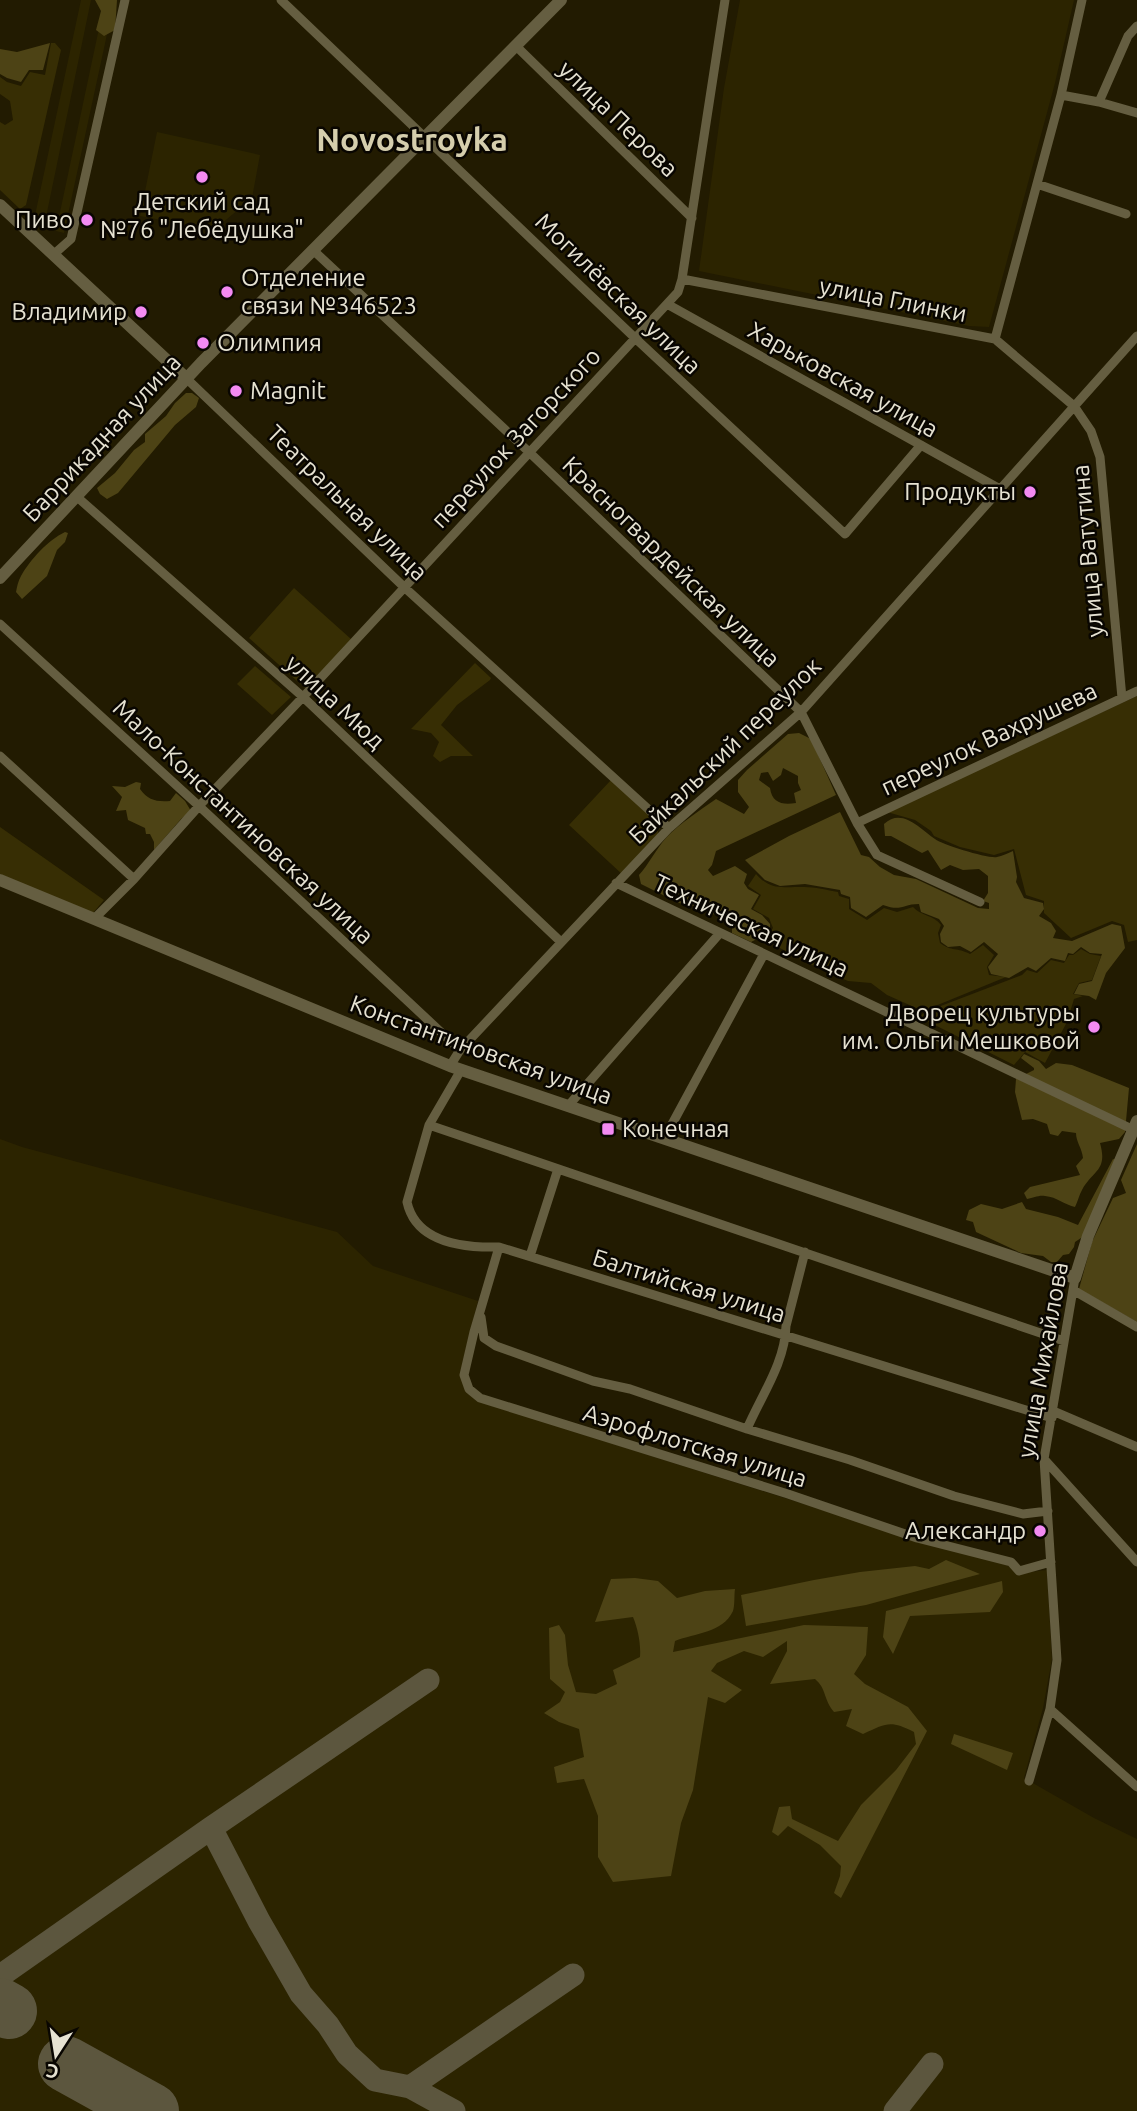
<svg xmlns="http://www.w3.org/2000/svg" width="1137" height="2111" font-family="Ubuntu,sans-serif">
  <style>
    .built { fill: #2c2400 }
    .green { fill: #372e04 }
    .forest { fill: #4d4315; fill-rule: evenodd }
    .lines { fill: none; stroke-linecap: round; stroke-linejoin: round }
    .taxiway { stroke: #5c563e; stroke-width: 23 }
    .runway { stroke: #5c563e; stroke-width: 56 }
    .street { stroke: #655e41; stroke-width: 9 }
    .secondary { stroke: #655e41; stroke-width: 12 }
    .poi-dot { fill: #f38af2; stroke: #090601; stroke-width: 2.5 }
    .labels { text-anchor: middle; stroke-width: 5; stroke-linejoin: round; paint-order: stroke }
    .street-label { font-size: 24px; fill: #e6e2d2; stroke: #090601 }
    .poi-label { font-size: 24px; fill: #e6e2d2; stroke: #090601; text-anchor: end }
    .district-label { font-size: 32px; font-weight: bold; fill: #d5cead; stroke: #090601 }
  </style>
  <rect width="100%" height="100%" fill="#221b01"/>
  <path class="built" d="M 81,0 L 91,0 L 45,222 L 34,220 Z
    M 105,0 L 113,0 L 106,39 L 64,233 L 56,231 Z
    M 740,0 L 1074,0 L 1055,83 L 989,327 L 969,326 L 699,271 L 724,88 Z
    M 157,132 L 260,155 L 252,198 L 214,230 L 140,216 Z
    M 0,1139 L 22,1147 L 337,1232 L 373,1266 L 478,1301 L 462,1364 L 462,1375 L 468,1393 L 491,1405 L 924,1542 L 1005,1564 L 1020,1573 L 1047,1570 L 1052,1659 L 1043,1708 L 1024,1778 L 1094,1818 L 1137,1839 L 1137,2111 L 0,2111 Z"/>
  <path class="green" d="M 51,43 L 55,43 L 61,50 L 26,205 L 20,209 L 0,190 L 0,122 L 5,125 L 13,120 L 10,101 L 0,94 L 0,77 L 7,82 L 21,86 L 30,72 L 45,75 Z
    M 294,588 L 351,639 L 306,689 L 249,638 Z
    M 475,663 L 491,678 L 490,680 L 457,705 L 441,725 L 473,756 L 451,756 L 440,762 L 433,756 L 439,742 L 431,733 L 411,729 Z
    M 255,666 L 291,697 L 272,715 L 237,684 Z
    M 1137,696 L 1137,940 L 1128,942 L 1124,925 L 1112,921 L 1071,938 L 1044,913 L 1044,901 L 1026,895 L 1014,849 L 994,855 L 960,847 L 934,836 L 931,831 L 915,820 L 887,812 Z
    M 611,780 L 658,824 L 658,834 L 623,875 L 569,825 Z
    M 0,827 L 104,900 L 92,914 L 0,874 Z
    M 756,874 C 772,892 783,886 804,887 C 815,887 827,890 838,892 L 839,896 L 849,899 L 849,909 L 867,920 L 884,908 L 897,912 L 913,907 C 921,916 934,915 941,925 L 938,933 L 940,943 C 952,952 957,947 970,954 L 983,945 L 994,955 L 987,967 L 989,975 L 1006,977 L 923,1011 L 887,995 L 871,983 L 848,981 L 812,965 L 761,938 L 767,936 L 773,928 L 769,918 L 753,909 L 761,895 L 748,886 Z
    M 1081,949 L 1090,954 L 1101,956 L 1092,980 L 1079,983 L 1073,994 L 1083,996 L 1074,999 L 1067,1022 L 1045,1063 L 1025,1052 L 1014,1065 L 919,1017 L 925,1012 L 1022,975 L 1027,970 L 1037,973 L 1051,960 L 1064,963 L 1069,955 L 1073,955 Z"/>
  <path class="forest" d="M 117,0 L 115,30 L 104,36 L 96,30 L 101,11 L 95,0 Z
    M 50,43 L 43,70 L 29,70 L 21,82 L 7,78 L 0,74 L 0,49 L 17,52 Z
    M 186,393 L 192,393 L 199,398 L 196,407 L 175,425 L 118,493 L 107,499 L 100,494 L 97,488 L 115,473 L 134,450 L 145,442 L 145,434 L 166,416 L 175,403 Z
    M 65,532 L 68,533 L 65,542 L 57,550 L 47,576 L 22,599 L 16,592 C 17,587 18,581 21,576 C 30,560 48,540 65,532 Z
    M 799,733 L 811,739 L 836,795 L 716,851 L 712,865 L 708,870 L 713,876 L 735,866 L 747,874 L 744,883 L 748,889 L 759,895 L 751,909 L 762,915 L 770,924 L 770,932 L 751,942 L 732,933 L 732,921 L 728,913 L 722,915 L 709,914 L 699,907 L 679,903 L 641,884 L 639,875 C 649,864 656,849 666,838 C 680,823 699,811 716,799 L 744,814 L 749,807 L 738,792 L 738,780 L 747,770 L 788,734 ZM 783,768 L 798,776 L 798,783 L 801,790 L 794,793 L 796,803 C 782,805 772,803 770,788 L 759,780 L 761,773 L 768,772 L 773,781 L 781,775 Z
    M 136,782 L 141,783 L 140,789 C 148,800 156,802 170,801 L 176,793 L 185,801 L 191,811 L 181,819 L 154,850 L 154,842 L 150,834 L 146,834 L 145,828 L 128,820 L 126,810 L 116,811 L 122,797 L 112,786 L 125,787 Z
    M 840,812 L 861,855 L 869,857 L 880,867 L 894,875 L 916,879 L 978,908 L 989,909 L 989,903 L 983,901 L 988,893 L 988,876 L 979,869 L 963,870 L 950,865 L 941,870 L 928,850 L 922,853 L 891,836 L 885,836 L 884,824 C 902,807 920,829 935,839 C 943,845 989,859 997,857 C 1002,856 1008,853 1013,851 L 1017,877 L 1016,882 L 1024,898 L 1043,903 L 1044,909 L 1039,916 L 1051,923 L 1056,931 L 1053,938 L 1072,941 L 1112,924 L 1121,926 L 1125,948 L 1106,973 L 1096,1000 L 1089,996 L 1074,994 L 1079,984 L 1092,981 L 1102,954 L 1090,953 L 1081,947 L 1073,954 L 1068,953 L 1065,961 L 1051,958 L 1036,971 L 1028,967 L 1009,978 L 991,974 L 988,967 L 998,954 L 984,942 L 971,952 L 960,946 L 948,947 L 941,942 L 940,934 L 944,926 L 939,919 L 921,912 L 919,904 C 902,904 902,912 883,905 L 866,917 L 851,908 L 850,897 L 841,894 L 840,890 L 805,884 L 780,886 L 765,880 L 745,860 L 789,836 Z
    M 1024,1054 L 1039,1061 L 1046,1069 L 1056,1063 L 1072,1065 L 1129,1088 L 1125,1132 L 1119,1139 L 1100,1143 C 1108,1171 1093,1170 1082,1190 C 1079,1195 1078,1201 1075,1207 C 1065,1205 1057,1197 1045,1196 C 1038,1195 1034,1198 1027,1199 L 1024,1193 L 1030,1187 L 1080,1175 L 1076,1166 L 1083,1158 C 1082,1148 1076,1142 1076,1133 L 1062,1131 L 1058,1136 L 1050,1134 L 1047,1124 L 1033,1119 L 1022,1120 L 1015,1092 L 1016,1079 L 1034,1070 L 1034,1068 L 1021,1058 Z
    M 1137,1144 L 1137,1322 L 1079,1289 L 1092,1242 L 1113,1198 L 1126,1193 L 1121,1180 Z
    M 1113,1159 L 1116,1160 L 1084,1236 L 1075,1242 L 1074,1247 L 1069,1254 L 1063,1255 L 1057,1262 L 1051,1262 L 1043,1256 L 1021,1253 L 976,1232 L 973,1222 L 966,1220 L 969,1210 L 981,1204 L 1002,1209 L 1022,1202 L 1026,1209 L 1058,1217 L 1078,1225 Z
    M 946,1560 L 980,1574 L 866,1605 L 746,1626 L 741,1595 L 814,1580 L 860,1572 L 915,1566 L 929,1569 Z
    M 635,1578 L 658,1581 L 677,1598 L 705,1591 L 735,1589 C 734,1595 735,1605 733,1611 C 723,1633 695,1633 675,1641 L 673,1652 L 804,1625 L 868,1627 L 866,1655 L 854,1674 L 865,1684 L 908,1707 L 927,1731 L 841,1898 L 834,1893 L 840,1876 L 841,1866 L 820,1845 L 788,1826 L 778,1836 L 772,1832 L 779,1807 L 790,1806 L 792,1819 L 838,1841 L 861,1805 L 896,1770 L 916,1744 L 914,1732 C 890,1720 887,1723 863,1734 L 846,1726 L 852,1709 L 834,1712 C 823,1699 827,1689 815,1679 L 770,1684 L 787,1651 L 787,1641 L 763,1657 L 744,1651 L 717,1663 L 711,1671 L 742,1690 L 725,1703 L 708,1697 L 693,1790 L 681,1823 L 671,1876 L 613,1882 L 598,1857 L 598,1816 L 584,1779 L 557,1783 L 554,1767 L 584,1757 L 579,1729 L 559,1722 L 544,1713 L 560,1702 L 565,1692 L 550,1679 L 549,1628 L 559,1625 L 565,1635 L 568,1665 L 576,1692 L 596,1694 L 617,1684 L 613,1670 L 640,1657 C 641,1644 638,1629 633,1617 L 595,1622 L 611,1579 Z
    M 1002,1581 L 1003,1592 L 990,1612 L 910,1616 L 893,1654 L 883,1637 L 886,1611 Z
    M 954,1734 L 1013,1753 L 1007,1770 L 951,1744 Z"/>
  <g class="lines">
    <path class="taxiway" d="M 211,1828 L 259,1921 L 301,1994 L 328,2025 L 347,2054 L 375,2080 L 410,2087 L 454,2111
      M 0,1976 L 211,1828 L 428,1680
      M 410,2087 L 573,1975
      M 895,2111 L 932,2064"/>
    <path class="runway" d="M 0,2006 L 9,2011
      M 66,2064 L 151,2111"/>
    <path class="street" d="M 281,0 L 635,338 L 845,534 L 921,445
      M 517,47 L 692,218
      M 1061,95 L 1099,102 L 1137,113
      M 1099,102 L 1128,36 L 1137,26
      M 1037,184 L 1126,214
      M 314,251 L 529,452 L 801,712 L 857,823 L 877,855 L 980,902
      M 54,254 L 71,239 L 125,0
      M 682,279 L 995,339 L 1074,406 L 1091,431 L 1100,457 L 1122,698
      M 667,304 L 1000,489
      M 995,339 L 1061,95 L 1082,0
      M 187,379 L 404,587 L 669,828
      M 76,496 L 303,697 L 561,942
      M 0,624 L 199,806 L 460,1050
      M 0,756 L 134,879
      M 857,823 L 1137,691
      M 616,883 L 1134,1130
      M 95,918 L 134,879 L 199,806 L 303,697 L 678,292 L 682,279 L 725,0
      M 450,1066 L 460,1050 L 669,828 L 801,712 L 1137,336
      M 461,1070 L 429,1125 L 407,1202 C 416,1243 464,1248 499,1247 L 1052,1418
      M 568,1106 L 720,933
      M 429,1125 L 1064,1341
      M 664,1139 L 764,954
      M 499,1247 L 474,1332 L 464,1375 L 469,1389 L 480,1398 L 788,1494 L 917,1538 L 1011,1562 L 1019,1571 L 1051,1562
      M 530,1256 L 558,1169
      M 1073,1290 L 1137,1327
      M 481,1317 L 484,1338 L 496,1346 L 593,1381 L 630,1389 L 747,1429 L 850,1460 L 954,1496 L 1023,1514 L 1048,1511
      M 1053,1411 L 1137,1447
      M 747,1429 C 761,1396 785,1363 786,1326 L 805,1252
      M 1044,1459 L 1137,1562
      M 1050,1709 L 1137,1787
      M 1029,1781 L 1050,1709 L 1057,1660 L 1044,1459 L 1075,1278"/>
    <path class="secondary" d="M 0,205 L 187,379
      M 0,578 L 201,363 L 561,0
      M 0,880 L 450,1066 L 1075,1278 L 1088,1236 L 1137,1121"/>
  </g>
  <g class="poi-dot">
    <circle cx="202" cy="177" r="7"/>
    <circle cx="87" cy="220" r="7"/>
    <circle cx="227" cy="292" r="7"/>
    <circle cx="141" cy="312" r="7"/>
    <circle cx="203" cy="343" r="7"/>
    <circle cx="236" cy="391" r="7"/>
    <circle cx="1030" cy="492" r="7"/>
    <circle cx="1094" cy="1027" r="7"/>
    <rect x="601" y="1122" width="14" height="14" rx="3.5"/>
    <circle cx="1040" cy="1531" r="7"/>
  </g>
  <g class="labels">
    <g class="street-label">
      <text transform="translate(618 119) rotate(44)" y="8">улица Перова</text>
      <text transform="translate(618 294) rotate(44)" y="8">Могилёвская улица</text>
      <text transform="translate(893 300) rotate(11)" y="8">улица Глинки</text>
      <text transform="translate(843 380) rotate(29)" y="8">Харьковская улица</text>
      <text transform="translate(102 438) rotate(-47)" y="8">Баррикадная улица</text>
      <text transform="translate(516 438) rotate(-47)" y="8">переулок Загорского</text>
      <text transform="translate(347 503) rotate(44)" y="8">Театральная улица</text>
      <text transform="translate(1088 551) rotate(-95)" y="8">улица Ватутина</text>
      <text transform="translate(671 562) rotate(44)" y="8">Красногвардейская улица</text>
      <text transform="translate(335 702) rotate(43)" y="8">улица Мюд</text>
      <text transform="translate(989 739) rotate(-25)" y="8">переулок Вахрушева</text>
      <text transform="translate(725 751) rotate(-44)" y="8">Байкальский переулок</text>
      <text transform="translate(243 822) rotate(43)" y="8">Мало-Константиновская улица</text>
      <text transform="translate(751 926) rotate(25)" y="8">Техническая улица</text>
      <text transform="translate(481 1050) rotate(20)" y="8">Константиновская улица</text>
      <text transform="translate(689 1286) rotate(17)" y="8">Балтийская улица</text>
      <text transform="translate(1043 1360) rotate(-80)" y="8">улица Михайлова</text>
      <text transform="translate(695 1446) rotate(17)" y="8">Аэрофлотская улица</text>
    </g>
    <g class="poi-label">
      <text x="202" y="210" text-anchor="middle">Детский сад<tspan x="202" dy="28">№76 "Лебёдушка"</tspan></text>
      <text x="73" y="228">Пиво</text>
      <text x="241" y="286" text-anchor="start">Отделение<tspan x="241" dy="28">связи №346523</tspan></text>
      <text x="127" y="320">Владимир</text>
      <text x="217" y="351" text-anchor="start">Олимпия</text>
      <text x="250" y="399" text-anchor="start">Magnit</text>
      <text x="1016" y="500">Продукты</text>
      <text x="1080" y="1021">Дворец культуры<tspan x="1080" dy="28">им. Ольги Мешковой</tspan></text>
      <text x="622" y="1137" text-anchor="start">Конечная</text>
      <text x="1026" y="1539">Александр</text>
    </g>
    <g class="district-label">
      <text x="412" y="151">Novostroyka</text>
    </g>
  </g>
  <g transform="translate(56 2055) rotate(192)" stroke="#090601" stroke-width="5" paint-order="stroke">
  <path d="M0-5L12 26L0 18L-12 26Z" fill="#e6e2d2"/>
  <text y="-10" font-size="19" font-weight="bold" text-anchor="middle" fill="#e6e2d2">С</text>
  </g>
</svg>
